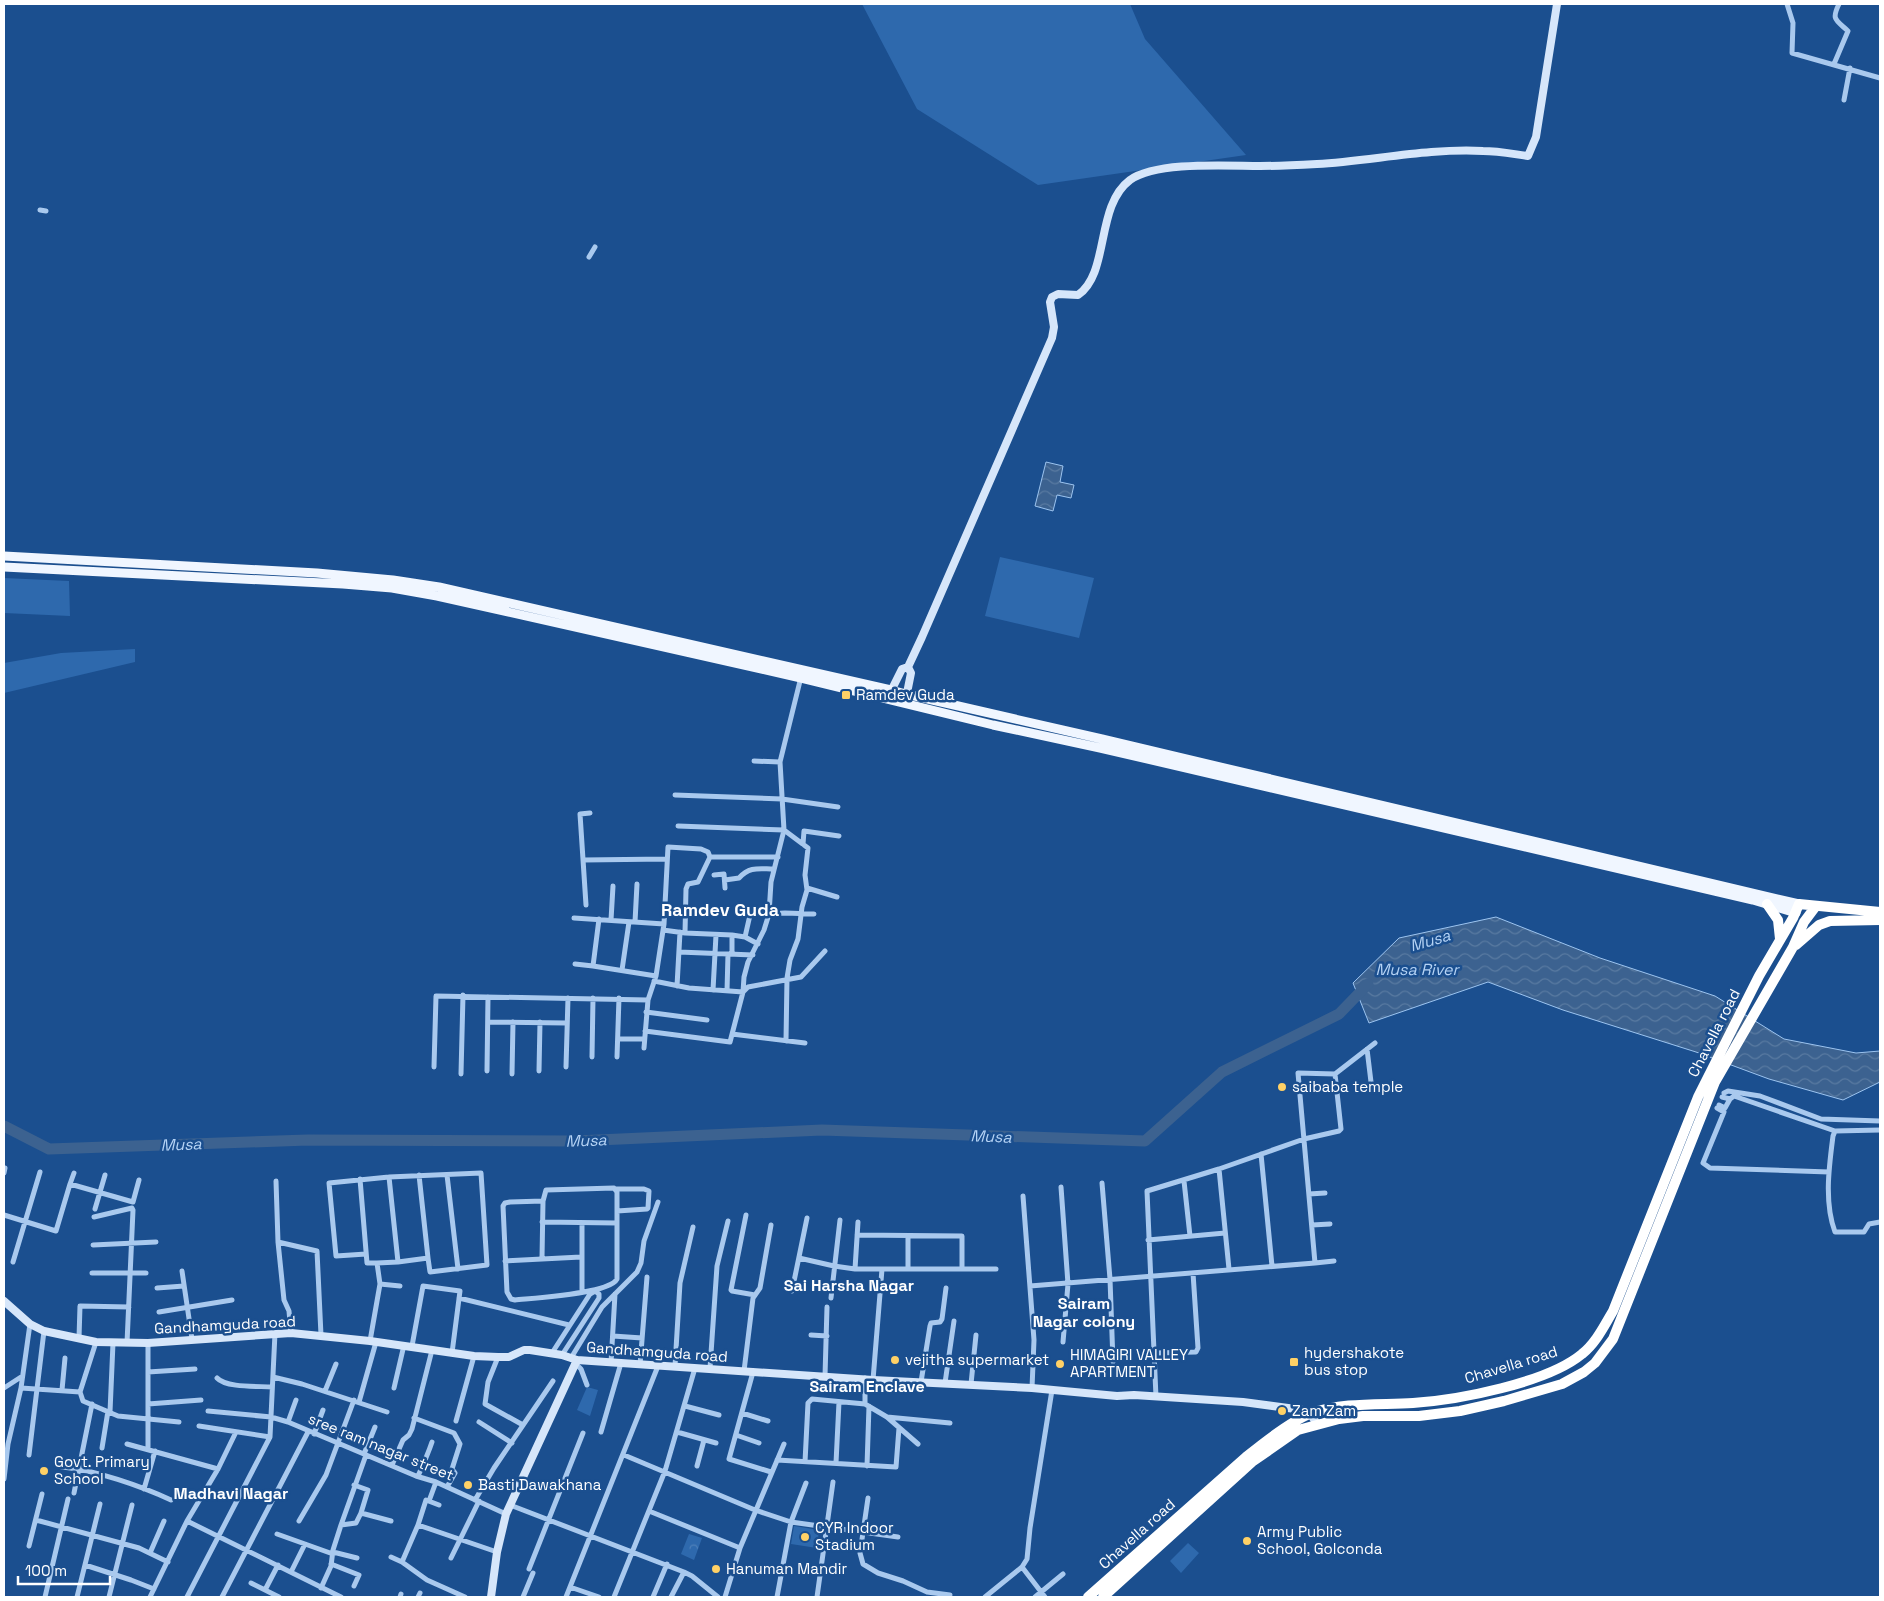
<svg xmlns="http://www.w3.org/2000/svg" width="1884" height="1601" font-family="'Space Grotesk',sans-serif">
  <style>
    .grass { fill: #2e69ad }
    .park { fill: url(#park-crowns) }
    .water { fill: url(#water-waves); stroke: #9cc4f0 }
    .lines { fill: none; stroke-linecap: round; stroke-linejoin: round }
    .river { stroke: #3c6290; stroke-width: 11 }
    .street { stroke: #a9c9ee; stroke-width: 5 }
    .secondary { stroke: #d6e6fa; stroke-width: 8 }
    .primary { stroke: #f0f6ff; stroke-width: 9 }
    .highway { stroke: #fff; stroke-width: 10 }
    .poi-dot { fill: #ffd166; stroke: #1b4f8f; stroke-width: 2 }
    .labels { text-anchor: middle; stroke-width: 5; stroke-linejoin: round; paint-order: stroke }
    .poi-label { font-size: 15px; fill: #fff; stroke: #1b4f8f; text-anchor: start }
    .street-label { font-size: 15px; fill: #fff; stroke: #1b4f8f }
    .water-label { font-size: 16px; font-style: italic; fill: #b5d3f5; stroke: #1b4f8f }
    .neighbourhood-label { font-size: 16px; font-weight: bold; fill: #fff; stroke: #1b4f8f }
    .quarter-label { font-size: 18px; font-weight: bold; fill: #fff; stroke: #1b4f8f }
  </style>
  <defs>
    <pattern id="park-crowns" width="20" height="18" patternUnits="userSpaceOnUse" patternTransform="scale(1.25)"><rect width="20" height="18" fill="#2e69ad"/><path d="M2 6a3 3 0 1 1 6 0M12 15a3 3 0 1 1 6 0" fill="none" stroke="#4d80b9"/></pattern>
    <pattern id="water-waves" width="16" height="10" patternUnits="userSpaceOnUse" patternTransform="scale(1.25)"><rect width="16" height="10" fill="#3c6290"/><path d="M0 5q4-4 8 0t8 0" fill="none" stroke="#597aa1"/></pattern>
  </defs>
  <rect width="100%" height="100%" fill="#1b4f8f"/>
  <path class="grass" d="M 862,4 L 1130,4 L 1145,39 L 1246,155 L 1038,185 L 917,109 Z
    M 1000,557 L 1094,578 L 1079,638 L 985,616 Z
    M 4,578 L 69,581 L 70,616 L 4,613 Z
    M 135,649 L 135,662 L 4,693 L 4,663 L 61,653 Z
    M 587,1387 L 598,1390 L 590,1416 L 577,1410 Z
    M 794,1526 L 819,1530 L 817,1548 L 791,1544 Z
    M 1188,1543 L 1199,1553 L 1181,1573 L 1170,1561 Z"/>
  <path class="park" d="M 689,1534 L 702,1538 L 694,1560 L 681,1554 Z"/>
  <path class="water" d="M 1046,462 L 1063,466 L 1060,482 L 1074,485 L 1071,498 L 1057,495 L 1053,511 L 1035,506 Z
    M 1496,917 L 1600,958 L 1715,996 L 1784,1039 L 1856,1053 L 1880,1051 L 1880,1082 L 1843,1100 L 1769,1079 L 1696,1052 L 1563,1010 L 1488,982 L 1369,1023 L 1353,983 L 1399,938 Z"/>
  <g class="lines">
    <path class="river" d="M 4,1126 L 49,1149 L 308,1140 L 576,1141 L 822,1130 L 1145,1141 L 1222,1072 L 1339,1014 L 1368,984"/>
    <path class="street" d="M 1787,4 L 1793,23 L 1792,53 L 1880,78
      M 1834,64 L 1848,31 C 1836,20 1831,20 1839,4
      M 1844,100 L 1850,68
      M 40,210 L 46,211
      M 589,257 L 595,247
      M 754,761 L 780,762
      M 675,795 L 782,799 L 838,807
      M 678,826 L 784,830 L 808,848 L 805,875 L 807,890 L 802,907 L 798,939 L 790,960 L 787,978 L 786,1041
      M 803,844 L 804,831 L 839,836
      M 583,860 L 667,859
      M 714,875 L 724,874 L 725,888
      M 725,880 L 739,878 C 750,866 759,869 774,869
      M 807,888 L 837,897
      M 586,905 L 580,814 L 590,813
      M 574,918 L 664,924
      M 599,919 L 593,966 L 656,976
      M 611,920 L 613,886
      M 635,922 L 637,884
      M 663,930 L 685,933 L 732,935 L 745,937 L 758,944
      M 685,933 L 686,889 L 688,884 L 698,882 L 710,857 L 778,857
      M 745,937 L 750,915 L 785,913 L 814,914
      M 679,952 L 753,955
      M 732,954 L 732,935
      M 575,964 L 593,966
      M 622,970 L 629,922
      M 654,981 L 689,988 L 743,992 L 748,987 L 801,977 L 825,951
      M 677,986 L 680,932
      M 713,990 L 716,935
      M 727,991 L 728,954
      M 646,1012 L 707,1020
      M 488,1022 L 566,1023
      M 645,1031 L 730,1042 L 743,992 L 744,977 L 748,962 L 764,930 L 769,914 L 771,882 L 784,830 L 780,762 L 801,677
      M 732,1034 L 805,1043
      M 618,1039 L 644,1039
      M 644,1048 L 648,1000 L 656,976 L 664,924 L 668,847 L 701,849 L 708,852 L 710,857
      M 1367,1049 L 1371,1082
      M 592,1057 L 593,998
      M 617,1057 L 619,998
      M 434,1067 L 436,996 L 648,1000
      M 566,1067 L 568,998
      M 487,1071 L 488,997
      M 539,1071 L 540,1022
      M 461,1074 L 463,995
      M 512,1074 L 513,1022
      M 1724,1093 L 1728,1091 L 1760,1096 L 1821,1119 L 1880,1121
      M 1722,1097 L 1730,1099
      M 1719,1105 L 1725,1108 L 1730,1099 L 1734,1096 L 1835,1131 L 1833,1136 C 1829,1167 1824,1202 1835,1232 L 1864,1232 L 1869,1224 L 1880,1222
      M 1717,1108 L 1724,1112 L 1703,1163 L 1710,1168 L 1829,1172
      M 1835,1131 L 1880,1130
      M 1261,1154 L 1272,1266
      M 1219,1169 L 1229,1269
      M 4,1173 L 5,1168
      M 419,1175 L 428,1258
      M 447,1175 L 458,1269
      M 360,1179 L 367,1263 L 377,1263 L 380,1284 L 370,1341
      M 276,1181 L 278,1242 L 284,1300 L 289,1311 L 291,1333
      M 1184,1181 L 1190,1236
      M 1102,1183 L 1110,1279 L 1113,1362
      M 70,1184 L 74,1173
      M 1061,1187 L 1068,1284 L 1063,1342
      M 616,1189 L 644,1189 L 649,1191 L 648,1208 L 647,1209 L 617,1211
      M 1309,1194 L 1325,1193
      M 1023,1196 L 1034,1340 L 1032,1388
      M 95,1209 L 105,1175
      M 4,1215 L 56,1231 L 70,1184 L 133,1202 L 139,1180
      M 746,1215 L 731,1290 L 732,1291 L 755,1295
      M 94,1217 L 132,1208 L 133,1210 L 127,1343
      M 542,1222 L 617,1223
      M 1312,1225 L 1330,1224
      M 857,1235 L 962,1236 L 962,1269
      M 908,1236 L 908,1269
      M 1148,1240 L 1225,1233
      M 278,1242 L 317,1251 L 321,1335
      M 93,1245 L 156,1242
      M 366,1254 L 336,1256 L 329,1183 L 389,1177 L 481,1173 L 487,1265 L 430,1272 L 428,1258 L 398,1262
      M 542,1258 L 543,1201 L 546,1190 L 614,1188 L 617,1192 L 617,1279 C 609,1294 535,1298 515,1300 L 511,1299 L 507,1292 L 503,1206 L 505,1203 L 510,1202 L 543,1201
      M 799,1258 L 834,1266 L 855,1269 L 996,1269
      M 505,1261 L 581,1257
      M 13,1262 L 40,1172
      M 377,1263 L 398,1262 L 389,1177
      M 1315,1263 L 1334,1261
      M 855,1269 L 858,1222
      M 182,1271 L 192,1339
      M 92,1273 L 146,1273
      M 380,1284 L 400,1286
      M 1030,1286 L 1315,1263 L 1298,1073 L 1335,1074 L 1375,1043
      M 157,1288 L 184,1286
      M 792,1291 L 807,1218
      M 582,1292 L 582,1223
      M 459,1298 L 569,1325
      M 831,1298 L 840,1220
      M 159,1312 L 232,1300
      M 30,1324 L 21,1388 L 80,1392
      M 811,1335 L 827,1336
      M 613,1336 L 642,1338
      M 79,1338 L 80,1306 L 129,1307
      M 96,1342 L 80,1392 L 83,1401 L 118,1416 L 179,1422
      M 412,1346 L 423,1286 L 460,1291 L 452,1353
      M 552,1353 L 590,1294 L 595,1291 L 599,1294 L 599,1298 L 562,1355
      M 1155,1353 L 1196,1352 L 1198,1348 L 1193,1273
      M 498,1357 L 488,1382 L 485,1404 L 523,1425
      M 571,1358 L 602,1307 L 637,1272 L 641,1263 L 644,1241 L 658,1202
      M 575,1363 L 581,1369 L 587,1385
      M 611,1363 L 615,1294
      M 640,1365 L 647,1277
      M 675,1366 L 680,1283 L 693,1227
      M 710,1368 L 717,1266 L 728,1221
      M 744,1371 L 753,1298 L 760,1288 L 771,1225
      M 148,1372 L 195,1369
      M 753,1372 L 729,1459 L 771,1472
      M 825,1376 L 827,1307
      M 273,1377 L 302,1384 L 387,1412
      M 217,1378 C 226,1388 258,1386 272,1387
      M 865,1378 L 865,1404
      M 873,1380 L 882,1269
      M 921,1382 L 930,1326 L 931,1323 L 940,1322 L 942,1319 L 946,1288
      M 945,1383 L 954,1321
      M 971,1384 L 976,1335
      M 4,1388 L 21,1377
      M 394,1388 L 404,1345
      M 62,1390 L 65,1358
      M 325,1391 L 336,1364
      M 1156,1397 L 1147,1191 L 1219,1169 L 1304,1139 L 1339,1131 L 1341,1129 L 1335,1074
      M 359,1402 L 376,1342
      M 148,1404 L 201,1400
      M 685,1406 L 719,1415
      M 208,1411 L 271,1417 L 288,1422 L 416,1476 L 436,1482 L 506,1514
      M 110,1412 L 113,1343
      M 742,1413 L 768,1421
      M 887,1417 L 950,1423
      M 414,1418 L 454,1433 L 460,1444 L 452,1469 L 455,1473 L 447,1487
      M 456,1421 L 474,1356
      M 288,1422 L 296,1400
      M 479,1422 L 512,1443
      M 199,1426 L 270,1437
      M 601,1432 L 621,1363
      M 677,1432 L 716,1443
      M 314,1434 L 323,1410
      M 736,1435 L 759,1443
      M 127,1444 L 218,1469
      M 102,1448 L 108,1411
      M 148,1449 L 148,1343
      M 364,1454 L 375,1427
      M 29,1455 L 44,1331
      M 624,1455 L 755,1510 L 791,1522 L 898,1537
      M 777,1460 L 896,1467 L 899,1428
      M 805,1462 L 808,1403 L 812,1399 L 865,1404 L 887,1417 L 918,1444
      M 836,1463 L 839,1402
      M 392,1465 L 403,1440 L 409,1435 L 412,1429 L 432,1350
      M 697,1466 L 704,1440
      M 867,1466 L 869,1406
      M 62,1467 C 95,1470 141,1486 171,1500
      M 418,1476 C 423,1465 428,1454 432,1442
      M 4,1479 L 8,1444 L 21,1388
      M 354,1485 L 368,1490 L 361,1513 L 391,1521
      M 144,1489 L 155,1451
      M 74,1493 L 92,1404
      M 868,1498 L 860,1553 L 863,1564 L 878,1573 L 903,1581 L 927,1592 L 950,1595
      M 475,1500 L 494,1468 L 553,1381
      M 429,1501 L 436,1482
      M 439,1505 L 426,1500 L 418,1525 L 402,1562 L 427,1580 L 465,1597
      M 510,1505 L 684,1572 L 692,1576 L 718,1597
      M 649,1511 L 740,1548
      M 36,1520 L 139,1548 L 168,1562
      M 187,1521 L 341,1597
      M 299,1521 L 326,1475 L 354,1400
      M 341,1525 L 356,1523 L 361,1513
      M 418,1525 L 497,1552
      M 277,1534 L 333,1554
      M 29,1546 L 42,1494
      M 333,1552 L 357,1558
      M 150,1553 L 164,1521
      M 391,1557 L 402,1562
      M 451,1558 L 479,1501
      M 331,1564 L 359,1575 L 354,1586
      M 85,1565 L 131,1580 L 154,1589
      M 1022,1567 L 1045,1597
      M 529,1569 L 583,1433
      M 291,1572 L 305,1544
      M 251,1583 L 279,1597
      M 570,1587 L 599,1597
      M 321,1588 L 331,1566 L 333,1550 L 341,1525 L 366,1455
      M 265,1590 L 278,1565
      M 45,1597 L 68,1499
      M 77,1597 L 100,1504
      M 109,1597 L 132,1505
      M 150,1597 L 187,1521 L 218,1469 L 236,1432
      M 187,1597 L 270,1437 L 275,1333
      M 222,1597 L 308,1432
      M 400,1597 L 401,1594
      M 418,1597 L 420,1593
      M 523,1597 L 533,1573
      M 566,1597 L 658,1366
      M 614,1597 L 665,1471 L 695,1368
      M 653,1597 L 667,1564
      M 671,1597 L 684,1572
      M 725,1597 L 740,1548 L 784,1444
      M 777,1597 L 791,1522 L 806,1483
      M 817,1597 L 833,1482
      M 985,1597 L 1022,1567 L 1027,1559 L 1030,1528 L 1052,1390
      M 1035,1597 L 1063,1574"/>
    <path class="secondary" d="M 890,693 L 902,669 L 908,667 L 922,637 L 1052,338 L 1054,327 L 1050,302 L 1052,297 L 1058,294 L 1078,295 C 1110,273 1095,206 1130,180 C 1157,161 1228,166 1260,166 C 1279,166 1298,165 1317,164 C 1371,161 1428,148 1483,151 C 1498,151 1513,154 1528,156 L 1536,137 L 1557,4
      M 906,698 L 911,673 L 908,667
      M 4,1301 L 30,1324 L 44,1331 L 96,1342 L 148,1343 L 291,1333 L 370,1341 L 474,1356 L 498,1357 L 509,1357 L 524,1350 L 530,1350 L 562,1355 L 577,1360 L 873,1380 L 1032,1388 L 1117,1396 L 1134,1395 L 1243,1402 L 1303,1410 L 1310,1413 L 1317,1424
      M 491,1597 L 497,1552 L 506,1514 L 577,1360"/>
    <path class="primary" d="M 4,556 L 317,573 L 393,580 L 439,587 L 891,690 L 906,694 L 1102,739 L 1799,904
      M 4,567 L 343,584 L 392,588 L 437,596 L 801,678 L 993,725 L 1100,748 L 1753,900 L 1796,913"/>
    <path class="highway" d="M 1767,904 L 1778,920 L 1780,939
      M 1796,945 L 1819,925 L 1830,921 L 1880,920
      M 1088,1597 L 1246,1457 C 1262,1444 1292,1420 1312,1413 C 1344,1402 1380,1405 1413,1403 C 1458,1400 1547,1383 1582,1354 C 1596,1343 1604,1326 1613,1311 L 1698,1097 L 1759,976 L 1793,918 L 1799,904 L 1880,912
      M 1103,1597 L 1252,1462 L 1298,1430 L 1339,1419 L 1363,1416 L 1419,1416 L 1460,1411 L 1504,1401 L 1562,1384 L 1584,1372 L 1595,1363 L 1613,1339 L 1715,1082 L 1793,947 L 1804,922 L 1816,906"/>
  </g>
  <g class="poi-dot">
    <rect x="841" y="690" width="10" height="10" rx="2.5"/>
    <circle cx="1282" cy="1087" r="5"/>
    <circle cx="895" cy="1360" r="5"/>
    <rect x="1289" y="1357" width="10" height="10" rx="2.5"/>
    <circle cx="1060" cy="1364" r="5"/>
    <circle cx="1282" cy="1411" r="5"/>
    <circle cx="44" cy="1471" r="5"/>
    <circle cx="468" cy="1485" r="5"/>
    <circle cx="805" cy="1537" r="5"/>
    <circle cx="1247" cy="1541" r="5"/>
    <circle cx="716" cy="1569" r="5"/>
  </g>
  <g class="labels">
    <g class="poi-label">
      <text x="856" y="700">Ramdev Guda</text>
      <text x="1292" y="1092">saibaba temple</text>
      <text x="1304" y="1358">hydershakote<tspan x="1304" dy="17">bus stop</tspan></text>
      <text x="1070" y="1360">HIMAGIRI VALLEY<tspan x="1070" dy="17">APARTMENT</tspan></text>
      <text x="905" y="1365">vejitha supermarket</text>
      <text x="1292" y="1416">Zam Zam</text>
      <text x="54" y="1467">Govt. Primary<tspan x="54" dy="17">School</tspan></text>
      <text x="478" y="1490">Basti Dawakhana</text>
      <text x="815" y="1533">CYR Indoor<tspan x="815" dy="17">Stadium</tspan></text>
      <text x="1257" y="1537">Army Public<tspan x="1257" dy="17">School, Golconda</tspan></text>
      <text x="726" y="1574">Hanuman Mandir</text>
    </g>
    <g class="street-label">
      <text transform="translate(1714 1033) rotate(-63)" y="5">Chavella road</text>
      <text transform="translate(225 1325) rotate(-3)" y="5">Gandhamguda road</text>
      <text transform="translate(657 1352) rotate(4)" y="5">Gandhamguda road</text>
      <text transform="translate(1511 1365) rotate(-17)" y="5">Chavella road</text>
      <text transform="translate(381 1447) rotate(22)" y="5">sree ram nagar street</text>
      <text transform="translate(1137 1534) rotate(-42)" y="5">Chavella road</text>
    </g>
    <g class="water-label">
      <text transform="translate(1430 940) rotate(-16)" y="6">Musa</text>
      <text x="1417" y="975">Musa River</text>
      <text transform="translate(991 1136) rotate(2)" y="6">Musa</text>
      <text transform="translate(586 1140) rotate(-2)" y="6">Musa</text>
      <text transform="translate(181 1144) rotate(-2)" y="6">Musa</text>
    </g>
    <g class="neighbourhood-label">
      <text x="849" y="1291">Sai Harsha Nagar</text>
      <text x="1084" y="1309">Sairam<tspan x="1084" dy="18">Nagar colony</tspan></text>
      <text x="867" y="1392">Sairam Enclave</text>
      <text x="231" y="1499">Madhavi Nagar</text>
    </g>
    <g class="quarter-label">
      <text x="720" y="916">Ramdev Guda</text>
    </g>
  </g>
  <rect width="1884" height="1601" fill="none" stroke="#ffffff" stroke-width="10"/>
  <path d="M18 1576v8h92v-8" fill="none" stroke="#ffffff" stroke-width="2.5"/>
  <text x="25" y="1576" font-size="15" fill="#ffffff" stroke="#1b4f8f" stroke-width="4" paint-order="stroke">100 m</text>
</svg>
